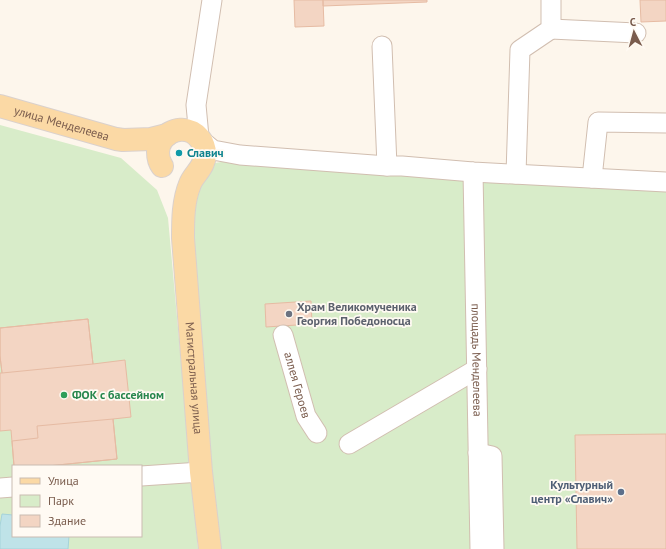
<svg xmlns="http://www.w3.org/2000/svg" width="666" height="549" font-family="'PT Sans',sans-serif">
  <style>
    .green { fill: #d8ecc9; fill-rule: evenodd }
    .water { fill: #bfe3e8; stroke: #a5d3da }
    .building { fill: #f3d5c3; stroke: #e6bba3 }
    .lines { fill: none; stroke-linecap: round; stroke-linejoin: round }
    .minor-casing { stroke: #d1beb0; stroke-width: 21 }
    .major-casing { stroke: #dad1cd; stroke-width: 24 }
    .minor { stroke: #fff; stroke-width: 19 }
    .major { stroke: #fbd9a5; stroke-width: 22 }
    .culture-dot { fill: #0f9aa8; stroke: #fffaf3; stroke-width: 1.5 }
    .worship-dot { fill: #6b7280; stroke: #fffaf3; stroke-width: 1.5 }
    .leisure-dot { fill: #2e9e5b; stroke: #fffaf3; stroke-width: 1.5 }
    .service-dot { fill: #5c6f8a; stroke: #fffaf3; stroke-width: 1.5 }
    .labels { text-anchor: middle; stroke-width: 3.5; stroke-linejoin: round; paint-order: stroke }
    .street-label { font-size: 12px; fill: #7a5c4d; stroke: #fffaf3 }
    .culture-label { font-size: 12px; font-weight: bold; fill: #0d838f; stroke: #fffaf3; text-anchor: start }
    .worship-label { font-size: 12px; font-weight: bold; fill: #5b616d; stroke: #fffaf3; text-anchor: start }
    .leisure-label { font-size: 12px; font-weight: bold; fill: #27864d; stroke: #fffaf3; text-anchor: start }
    .service-label { font-size: 12px; font-weight: bold; fill: #4e5e75; stroke: #fffaf3; text-anchor: end }
  </style>
  <rect width="100%" height="100%" fill="#fdf6ec"/>
  <path class="green" d="M 0,125 L 121,158 L 157,190 L 168,218 L 198,549 L 0,549 ZM 13,466 L 141,466 L 141,536 L 13,536 Z
    M 240,159 L 666,182 L 666,549 L 220,549 L 187,212 L 203,170 L 215,163 Z"/>
  <path class="water" d="M 2,514 L 13,515 L 13,536 L 69,536 L 68,549 L 0,549 L 0,526 Z"/>
  <path class="building" d="M 294,0 L 323,0 L 324,26 L 295,27 Z
    M 323,0 L 427,0 L 427,2 L 323,6 Z
    M 640,0 L 666,0 L 666,21 L 641,22 Z
    M 311,301 L 312,324 L 266,327 L 265,304 Z
    M 88,319 L 93,364 L 125,360 L 131,417 L 113,419 L 117,459 L 48,466 L 14,466 L 11,430 L 0,431 L 0,373 L 2,373 L 0,356 L 0,328 Z
    M 88,319 L 93,364 L 2,373 L 0,356 L 0,328 Z
    M 113,419 L 117,459 L 48,466 L 14,466 L 12,441 L 38,438 L 37,426 Z
    M 666,434 L 666,549 L 577,549 L 575,435 Z"/>
  <g class="lines">
    <defs>
      <g id="minor">
        <path d="M 551,29 L 636,33"/>
        <path d="M 382,46 L 387,166"/>
        <path d="M 199,137 L 196,105 L 212,0"/>
        <path d="M 201,140 L 213,150 L 240,155 L 387,166 L 402,166 L 473,172 L 666,182"/>
        <path id="s1" d="M 473,172 L 480,549"/>
        <path d="M 516,174 L 520,50 L 551,29 L 551,0"/>
        <path d="M 592,178 L 598,122 L 666,123"/>
        <path id="s2" d="M 283,335 L 306,416 L 317,433"/>
        <path d="M 349,444 L 477,369"/>
        <path d="M 478,453 L 492,456 L 494,549"/>
        <path d="M 141,476 L 201,472"/>
        <path d="M 0,488 L 13,487"/>
      </g>
      <g id="major">
        <path id="s3" d="M 0,106 L 116,139 L 123,140 L 151,139 L 167,135"/>
        <path id="s4" d="M 162,166 C 159,162 158,157 158,152 C 159,135 177,125 192,132 C 203,138 208,152 203,163 C 200,171 193,176 190,184 C 183,201 183,220 183,238 L 201,472 L 210,549"/>
      </g>
    </defs>
    <use href="#minor" class="minor-casing"/>
    <use href="#major" class="major-casing"/>
    <use href="#minor" class="minor"/>
    <use href="#major" class="major"/>
  </g>
  <circle class="culture-dot" cx="179" cy="153" r="4"/>
  <circle class="worship-dot" cx="289" cy="314" r="4"/>
  <circle class="leisure-dot" cx="64" cy="395" r="4"/>
  <circle class="service-dot" cx="621" cy="492" r="4"/>
  <g class="labels">
    <g class="street-label">
      <text dy="4" stroke="none"><textPath href="#s3" startOffset="64">улица Менделеева</textPath></text>
      <text dy="4" stroke="none"><textPath href="#s1" startOffset="188">площадь Менделеева</textPath></text>
      <text dy="4" stroke="none"><textPath href="#s4" startOffset="317">Магистральная улица</textPath></text>
      <text dy="4" stroke="none"><textPath href="#s2" startOffset="52">аллея Героев</textPath></text>
    </g>
    <g class="culture-label">
      <text x="187" y="157">Славич</text>
    </g>
    <g class="worship-label">
      <text x="297" y="311">Храм Великомученика<tspan x="297" dy="14">Георгия Победоносца</tspan></text>
    </g>
    <g class="leisure-label">
      <text x="72" y="399">ФОК с бассейном</text>
    </g>
    <g class="service-label">
      <text x="613" y="489">Культурный<tspan x="613" dy="14">центр «Славич»</tspan></text>
    </g>
  </g>
  <rect x="12" y="465" width="130" height="72" fill="#fffaf3" stroke="#cabbb1"/>
  <rect x="20" y="478" width="20" height="6" fill="#fbd9a5" stroke="#cabbb1"/>
  <text x="48" y="485" font-size="12" fill="#7a5c4d">Улица</text>
  <rect x="20" y="495" width="20" height="12" fill="#d8ecc9" stroke="#cabbb1"/>
  <text x="48" y="505" font-size="12" fill="#7a5c4d">Парк</text>
  <rect x="20" y="515" width="20" height="12" fill="#f3d5c3" stroke="#cabbb1"/>
  <text x="48" y="525" font-size="12" fill="#7a5c4d">Здание</text>
  <g transform="translate(634 32) rotate(354)" stroke="#fffaf3" stroke-width="3" paint-order="stroke">
  <path d="M0-3L7 15L0 10L-7 15Z" fill="#7a5c4d"/>
  <text y="-6" font-size="11" font-weight="bold" text-anchor="middle" fill="#7a5c4d">С</text>
  </g>
</svg>
